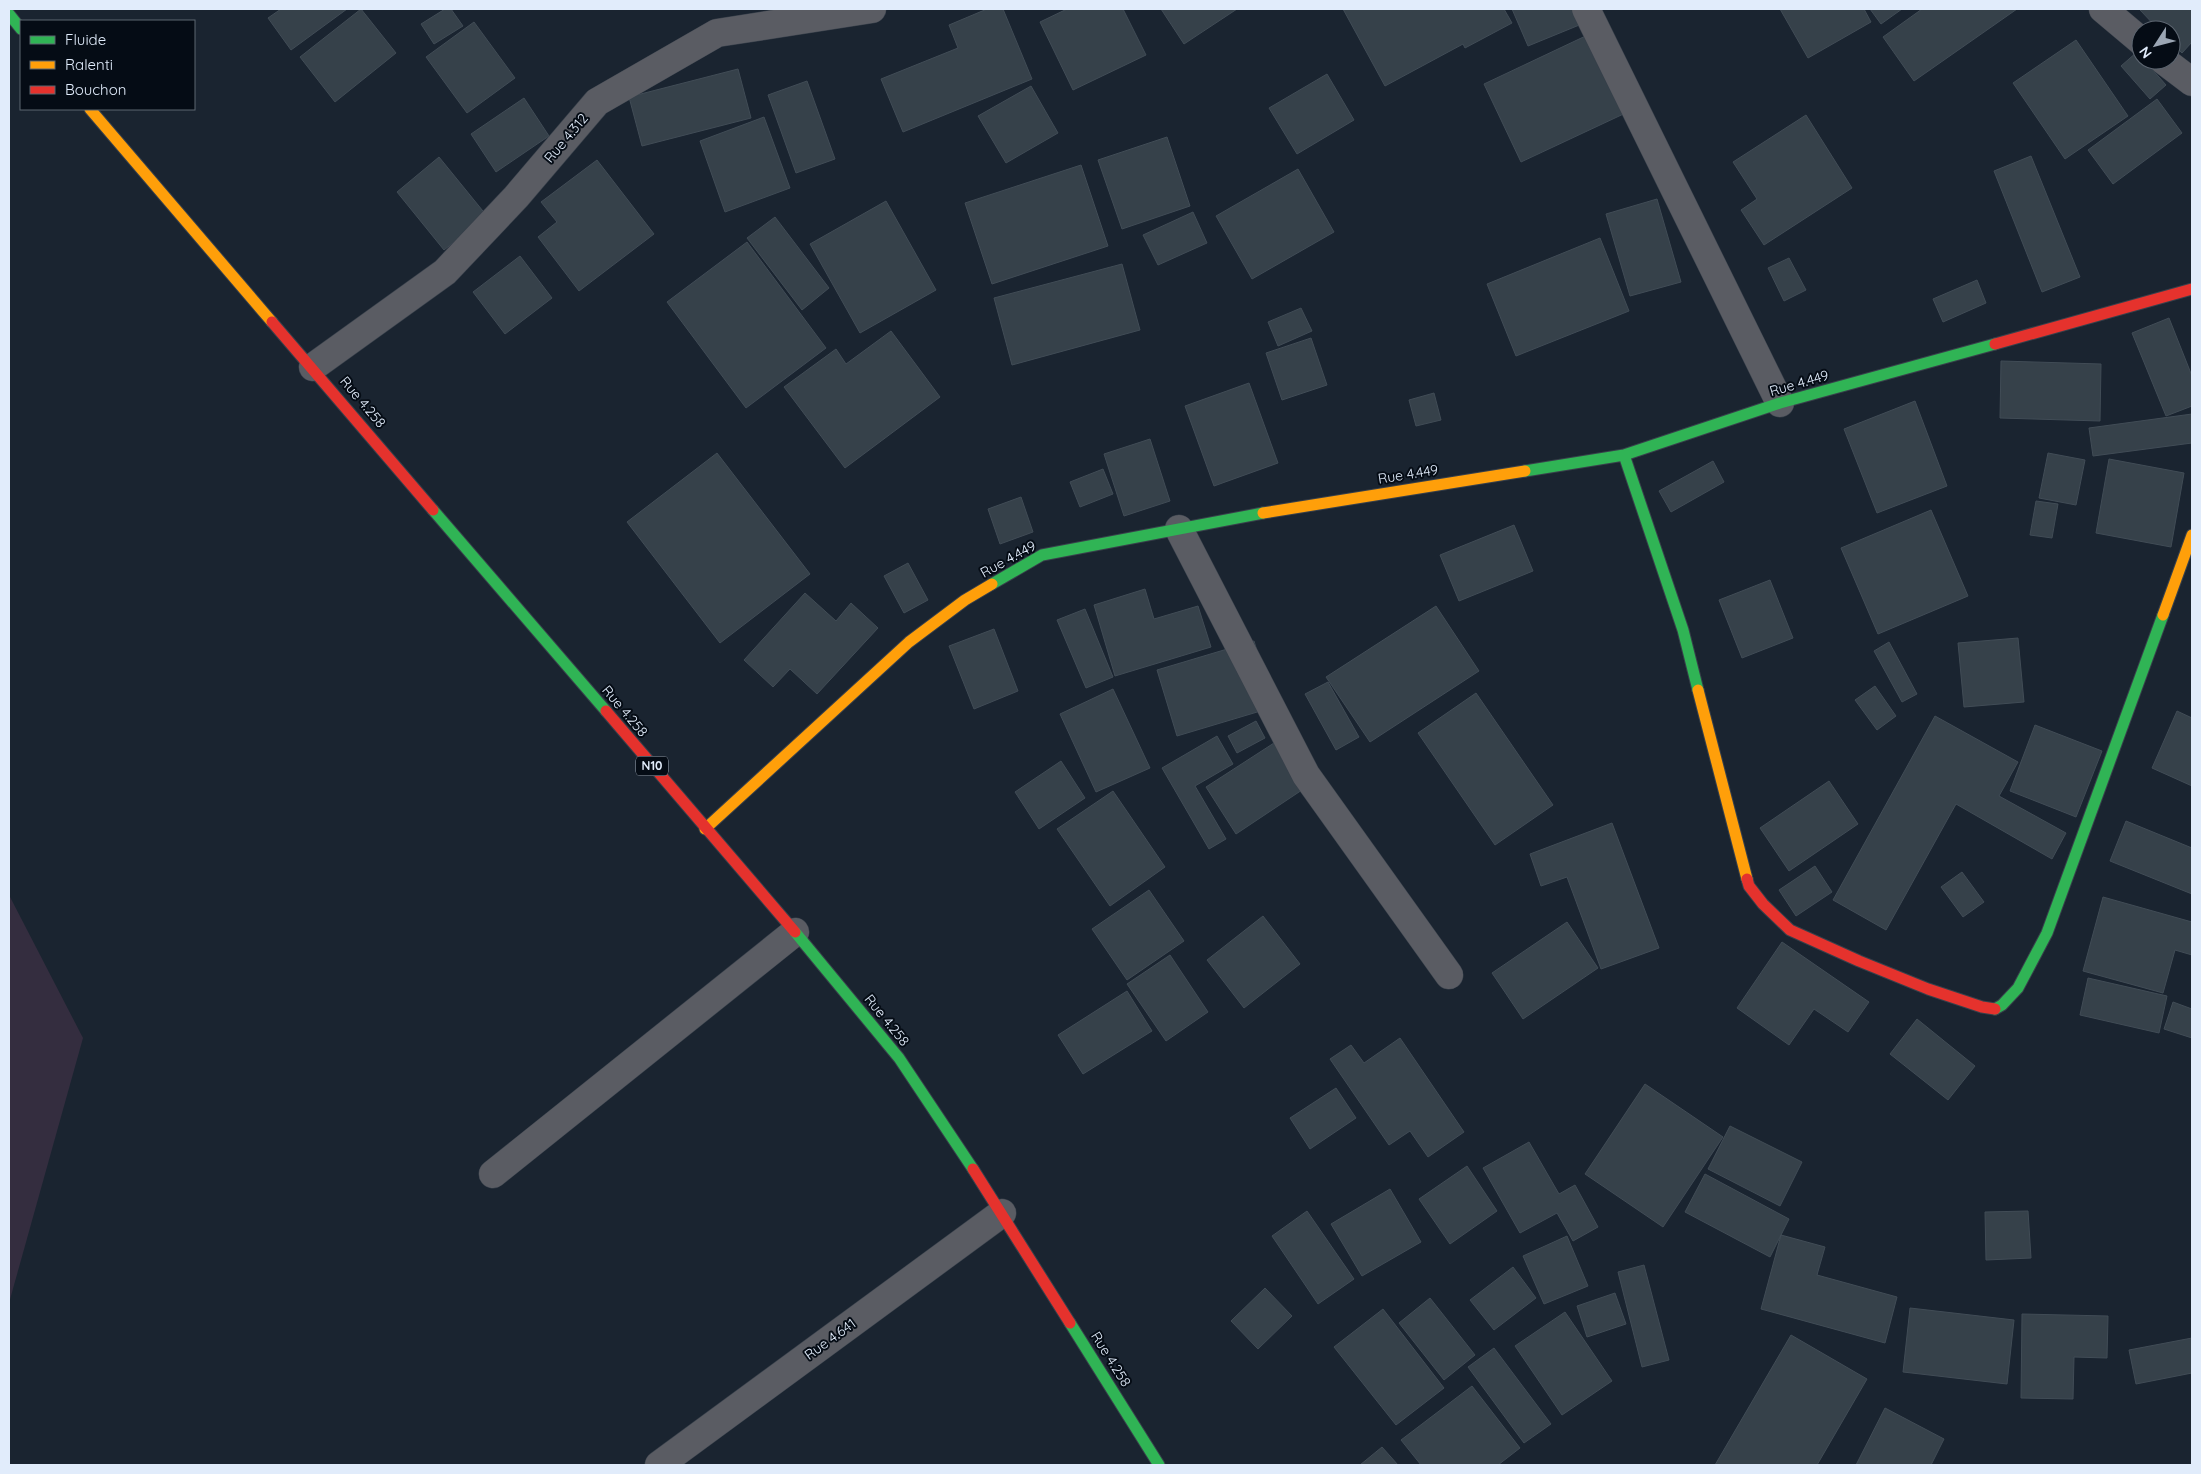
<svg xmlns="http://www.w3.org/2000/svg" width="2201" height="1474" font-family="Quicksand,sans-serif">
  <style>
    .green { fill: #342d3f }
    .building { fill: #36414a; stroke: #414c56 }
    .lines { fill: none; stroke-linecap: round; stroke-linejoin: round }
    .street-casing { stroke: #38404b; stroke-width: 29 }
    .fast-casing { stroke: #38404b; stroke-width: 13 }
    .slow-casing { stroke: #38404b; stroke-width: 13 }
    .jam-casing { stroke: #38404b; stroke-width: 13 }
    .street { stroke: #5a5c63; stroke-width: 28 }
    .fast { stroke: #30b455; stroke-width: 11 }
    .slow { stroke: #ff9f0a; stroke-width: 11 }
    .jam { stroke: #e5322d; stroke-width: 11 }
    .labels { text-anchor: middle; stroke-width: 4; stroke-linejoin: round; paint-order: stroke }
    .shield { fill: #050c15; stroke: #9fa9b6; stroke-width: 1 }
    .shield-label { font-size: 12px; font-weight: bold; fill: #e1ecfb }
    .street-label { font-size: 14px; fill: #e1ecfb; stroke: #050c15 }
  </style>
  <rect width="100%" height="100%" fill="#1a2430"/>
  <path class="green" d="M 9,895 L 83,1038 L 9,1303 Z"/>
  <path class="building" d="M 281,9 L 347,9 L 291,50 L 268,18 Z
    M 361,9 L 396,53 L 335,102 L 300,57 Z
    M 445,9 L 451,9 L 463,26 L 434,44 L 421,24 Z
    M 987,9 L 1003,9 L 1032,79 L 903,132 L 881,79 L 958,48 L 949,25 Z
    M 1067,9 L 1123,9 L 1146,55 L 1073,90 L 1040,22 Z
    M 1161,9 L 1237,9 L 1184,44 Z
    M 1343,9 L 1504,9 L 1512,23 L 1465,48 L 1463,44 L 1385,86 Z
    M 1512,9 L 1589,9 L 1594,19 L 1528,46 Z
    M 1780,9 L 1864,9 L 1871,22 L 1808,58 Z
    M 1870,9 L 1902,9 L 1881,24 Z
    M 1922,9 L 2017,9 L 1914,81 L 1883,37 Z
    M 2142,9 L 2192,9 L 2192,42 L 2182,53 L 2171,42 L 2171,30 L 2159,30 L 2140,10 Z
    M 474,22 L 515,78 L 467,113 L 426,57 Z
    M 1594,32 L 1632,110 L 1521,162 L 1484,84 Z
    M 2076,40 L 2128,116 L 2065,159 L 2013,83 Z
    M 2137,52 L 2141,56 L 2141,60 L 2144,60 L 2166,85 L 2150,99 L 2121,66 Z
    M 738,69 L 751,118 L 642,146 L 629,97 Z
    M 1327,74 L 1354,120 L 1297,154 L 1269,108 Z
    M 807,81 L 835,159 L 796,173 L 768,95 Z
    M 1031,86 L 1058,133 L 1006,163 L 978,116 Z
    M 524,98 L 549,136 L 496,172 L 471,134 Z
    M 2157,99 L 2182,133 L 2113,184 L 2088,150 Z
    M 1806,115 L 1852,188 L 1764,245 L 1741,210 L 1757,199 L 1733,162 Z
    M 764,117 L 790,188 L 725,212 L 700,141 Z
    M 1167,137 L 1190,206 L 1122,229 L 1098,160 Z
    M 2031,156 L 2080,277 L 2042,292 L 1994,171 Z
    M 439,157 L 487,216 L 444,250 L 397,192 Z
    M 597,160 L 654,234 L 579,291 L 538,237 L 557,222 L 541,202 Z
    M 1081,165 L 1108,246 L 992,284 L 965,203 Z
    M 1298,169 L 1334,232 L 1252,279 L 1216,216 Z
    M 1657,199 L 1681,282 L 1630,296 L 1606,214 Z
    M 886,201 L 936,290 L 860,333 L 810,244 Z
    M 1193,212 L 1207,243 L 1158,265 L 1143,235 Z
    M 775,217 L 829,288 L 802,310 L 747,238 Z
    M 1600,238 L 1629,311 L 1516,356 L 1487,284 Z
    M 747,242 L 826,348 L 746,408 L 667,302 Z
    M 520,256 L 552,298 L 505,334 L 473,292 Z
    M 1789,258 L 1806,290 L 1784,301 L 1768,268 Z
    M 1122,264 L 1140,330 L 1012,365 L 994,298 Z
    M 1977,280 L 1986,303 L 1943,322 L 1933,299 Z
    M 1301,308 L 1312,331 L 1278,346 L 1268,322 Z
    M 2169,318 L 2192,376 L 2192,406 L 2166,416 L 2132,333 Z
    M 891,331 L 940,397 L 845,468 L 784,387 L 836,349 L 846,364 Z
    M 1311,338 L 1327,385 L 1282,400 L 1266,353 Z
    M 2001,361 L 2101,364 L 2100,421 L 2000,418 Z
    M 1249,383 L 1278,463 L 1214,486 L 1185,406 Z
    M 1434,393 L 1441,420 L 1416,426 L 1409,400 Z
    M 1915,401 L 1947,486 L 1877,513 L 1844,429 Z
    M 2192,414 L 2192,443 L 2093,456 L 2089,428 Z
    M 1150,439 L 1170,501 L 1124,516 L 1104,454 Z
    M 717,453 L 810,574 L 720,643 L 627,522 Z
    M 2048,453 L 2085,460 L 2076,505 L 2039,498 Z
    M 2109,459 L 2184,473 L 2171,547 L 2096,533 Z
    M 1713,461 L 1724,482 L 1671,512 L 1659,491 Z
    M 1103,469 L 1113,494 L 1080,507 L 1070,482 Z
    M 1021,497 L 1033,532 L 1000,544 L 988,509 Z
    M 2036,501 L 2058,504 L 2052,538 L 2030,535 Z
    M 1931,510 L 1968,596 L 1878,634 L 1841,548 Z
    M 1514,525 L 1533,571 L 1459,601 L 1440,555 Z
    M 908,563 L 928,600 L 904,613 L 884,576 Z
    M 1770,580 L 1793,638 L 1742,658 L 1719,600 Z
    M 1145,589 L 1154,619 L 1198,606 L 1211,647 L 1115,676 L 1094,605 Z
    M 805,593 L 836,621 L 851,603 L 878,628 L 817,694 L 790,669 L 773,687 L 744,660 Z
    M 1436,606 L 1479,671 L 1370,742 L 1326,677 Z
    M 1085,609 L 1113,677 L 1086,688 L 1057,620 Z
    M 994,629 L 1018,691 L 974,709 L 949,646 Z
    M 2018,638 L 2024,702 L 1964,707 L 1958,643 Z
    M 1254,641 L 1274,707 L 1177,736 L 1157,670 Z
    M 1889,642 L 1917,694 L 1902,702 L 1874,651 Z
    M 1328,682 L 1359,737 L 1336,750 L 1305,694 Z
    M 1875,686 L 1896,716 L 1877,730 L 1855,700 Z
    M 1113,689 L 1150,768 L 1096,792 L 1060,714 Z
    M 1476,693 L 1553,805 L 1495,845 L 1418,733 Z
    M 2177,711 L 2192,718 L 2192,786 L 2152,768 Z
    M 1935,716 L 2018,762 L 1999,796 L 2066,833 L 2052,859 L 1956,804 L 1886,930 L 1833,900 Z
    M 1256,721 L 1265,738 L 1237,753 L 1228,736 Z
    M 2035,725 L 2102,751 L 2076,817 L 2010,791 Z
    M 1217,736 L 1233,764 L 1195,786 L 1226,839 L 1209,849 L 1162,768 Z
    M 1274,743 L 1305,788 L 1236,834 L 1206,787 Z
    M 1061,761 L 1085,798 L 1039,829 L 1015,792 Z
    M 1829,781 L 1858,824 L 1789,871 L 1760,828 Z
    M 1113,791 L 1165,867 L 1110,906 L 1057,829 Z
    M 2126,821 L 2192,848 L 2192,894 L 2110,861 Z
    M 1612,823 L 1659,948 L 1601,969 L 1567,877 L 1541,886 L 1530,854 Z
    M 1815,866 L 1832,892 L 1796,916 L 1779,890 Z
    M 1962,872 L 1984,902 L 1963,917 L 1941,887 Z
    M 1149,890 L 1184,941 L 1127,980 L 1092,929 Z
    M 2103,897 L 2192,922 L 2192,955 L 2175,950 L 2163,993 L 2083,971 Z
    M 1263,916 L 1300,964 L 1244,1008 L 1207,960 Z
    M 1567,922 L 1598,968 L 1523,1019 L 1492,973 Z
    M 1782,942 L 1869,1002 L 1848,1032 L 1814,1009 L 1789,1045 L 1737,1008 Z
    M 1170,955 L 1208,1012 L 1166,1041 L 1127,984 Z
    M 2088,978 L 2167,996 L 2159,1033 L 2080,1015 Z
    M 1127,991 L 1152,1031 L 1083,1074 L 1058,1035 Z
    M 2173,1002 L 2192,1009 L 2192,1038 L 2164,1029 Z
    M 1917,1019 L 1975,1066 L 1948,1100 L 1890,1054 Z
    M 1400,1038 L 1464,1132 L 1428,1157 L 1410,1131 L 1389,1145 L 1330,1059 L 1351,1045 L 1364,1063 Z
    M 1645,1084 L 1723,1137 L 1663,1227 L 1585,1174 Z
    M 1336,1088 L 1356,1118 L 1310,1149 L 1290,1118 Z
    M 1730,1126 L 1802,1162 L 1780,1206 L 1708,1169 Z
    M 1529,1142 L 1559,1194 L 1575,1185 L 1598,1227 L 1573,1241 L 1557,1213 L 1520,1233 L 1483,1168 Z
    M 1467,1166 L 1497,1211 L 1450,1244 L 1419,1199 Z
    M 1705,1174 L 1789,1219 L 1770,1257 L 1685,1212 Z
    M 1390,1189 L 1421,1242 L 1362,1276 L 1331,1224 Z
    M 1307,1211 L 1354,1279 L 1318,1304 L 1272,1236 Z
    M 2028,1211 L 2031,1258 L 1986,1260 L 1985,1212 Z
    M 1781,1235 L 1825,1247 L 1817,1275 L 1897,1297 L 1885,1343 L 1761,1309 Z
    M 1567,1236 L 1588,1286 L 1544,1304 L 1523,1256 Z
    M 1644,1265 L 1669,1360 L 1642,1367 L 1618,1272 Z
    M 1513,1267 L 1536,1298 L 1494,1330 L 1470,1300 Z
    M 1265,1288 L 1292,1316 L 1258,1349 L 1231,1321 Z
    M 1615,1293 L 1626,1324 L 1587,1337 L 1577,1306 Z
    M 1430,1298 L 1475,1355 L 1444,1380 L 1399,1323 Z
    M 1910,1308 L 2014,1320 L 2007,1384 L 1903,1372 Z
    M 1383,1309 L 1444,1388 L 1396,1425 L 1334,1347 Z
    M 1565,1312 L 1612,1381 L 1562,1415 L 1515,1346 Z
    M 2022,1314 L 2108,1316 L 2107,1358 L 2074,1357 L 2073,1399 L 2021,1398 Z
    M 1791,1335 L 1867,1379 L 1817,1465 L 1715,1465 Z
    M 2192,1338 L 2192,1373 L 2136,1384 L 2129,1350 Z
    M 1494,1348 L 1551,1424 L 1524,1443 L 1468,1367 Z
    M 1472,1386 L 1520,1448 L 1498,1465 L 1421,1465 L 1401,1440 Z
    M 1885,1408 L 1944,1439 L 1931,1465 L 1856,1465 Z
    M 1382,1447 L 1398,1465 L 1360,1465 Z"/>
  <g class="lines">
    <defs>
      <path id="street" d="M 1586,9 L 1780,403
        M 2103,9 L 2141,41
        M 2163,60 L 2192,82
        M 313,367 L 445,272 L 516,197 L 597,102 L 717,33 L 872,9
        M 1179,529 L 1306,775 L 1449,975
        M 493,1174 L 795,932
        M 659,1465 L 1002,1213"/>
      <path id="fast" d="M 9,14 L 21,29
        M 1624,455 L 1683,630 L 1698,690
        M 1525,471 L 1624,455 L 1780,403 L 1995,344
        M 433,510 L 606,711
        M 992,584 L 1042,555 L 1263,513
        M 795,932 L 899,1058 L 973,1169
        M 1995,1009 L 2002,1005 L 2018,988 L 2047,933 L 2163,615
        M 1070,1323 L 1159,1465"/>
      <path id="slow" d="M 90,109 L 272,322
        M 1263,513 L 1525,471
        M 2163,615 L 2192,535
        M 1698,690 L 1747,879
        M 705,829 L 909,642 L 965,600 L 992,584"/>
      <path id="jam" d="M 272,322 L 433,510
        M 1995,344 L 2192,289
        M 606,711 L 795,932
        M 1747,879 L 1749,886 L 1763,904 L 1790,930 L 1859,961 L 1928,989 L 1982,1007 L 1995,1009
        M 973,1169 L 1070,1323"/>
    </defs>
    <use href="#street" class="street-casing"/>
    <use href="#fast" class="fast-casing"/>
    <use href="#slow" class="slow-casing"/>
    <use href="#jam" class="jam-casing"/>
    <use href="#street" class="street"/>
    <use href="#fast" class="fast"/>
    <use href="#slow" class="slow"/>
    <use href="#jam" class="jam"/>
  </g>
  <g class="labels">
    <rect class="shield" x="636" y="756.5" width="32" height="19" rx="4"/>
    <g class="shield-label">
      <text x="652" y="770">N10</text>
    </g>
    <g class="street-label">
      <text transform="translate(566 138) rotate(-50)" y="5">Rue 4.312</text>
      <text transform="translate(1799 383) rotate(-16)" y="5">Rue 4.449</text>
      <text transform="translate(363 402) rotate(50)" y="5">Rue 4.258</text>
      <text transform="translate(1408 474) rotate(-9)" y="5">Rue 4.449</text>
      <text transform="translate(1008 559) rotate(-29)" y="5">Rue 4.449</text>
      <text transform="translate(625 711) rotate(50)" y="5">Rue 4.258</text>
      <text transform="translate(887 1020) rotate(51)" y="5">Rue 4.258</text>
      <text transform="translate(830 1339) rotate(-36)" y="5">Rue 4.641</text>
      <text transform="translate(1111 1359) rotate(58)" y="5">Rue 4.258</text>
    </g>
  </g>
  <rect width="2201" height="1474" fill="none" stroke="#e1ecfb" stroke-width="20"/>
  <rect x="20" y="20" width="175" height="90" fill="#050c15" stroke="#5d6671"/>
  <rect x="30" y="36" width="25" height="8" fill="#30b455" stroke="#5d6671"/>
  <text x="65" y="45" font-size="15" fill="#e1ecfb">Fluide</text>
  <rect x="30" y="61" width="25" height="8" fill="#ff9f0a" stroke="#5d6671"/>
  <text x="65" y="70" font-size="15" fill="#e1ecfb">Ralenti</text>
  <rect x="30" y="86" width="25" height="8" fill="#e5322d" stroke="#5d6671"/>
  <text x="65" y="95" font-size="15" fill="#e1ecfb">Bouchon</text>
  <g transform="translate(2156 45) rotate(234)"><circle r="24" fill="#050c15" stroke="#5d6671"/>
  <path d="M0-4L9 19L0 12L-9 19Z" fill="#9ba6b4"/>
  <text y="-8" font-size="14" font-weight="bold" text-anchor="middle" fill="#e1ecfb">N</text>
  </g>
</svg>
